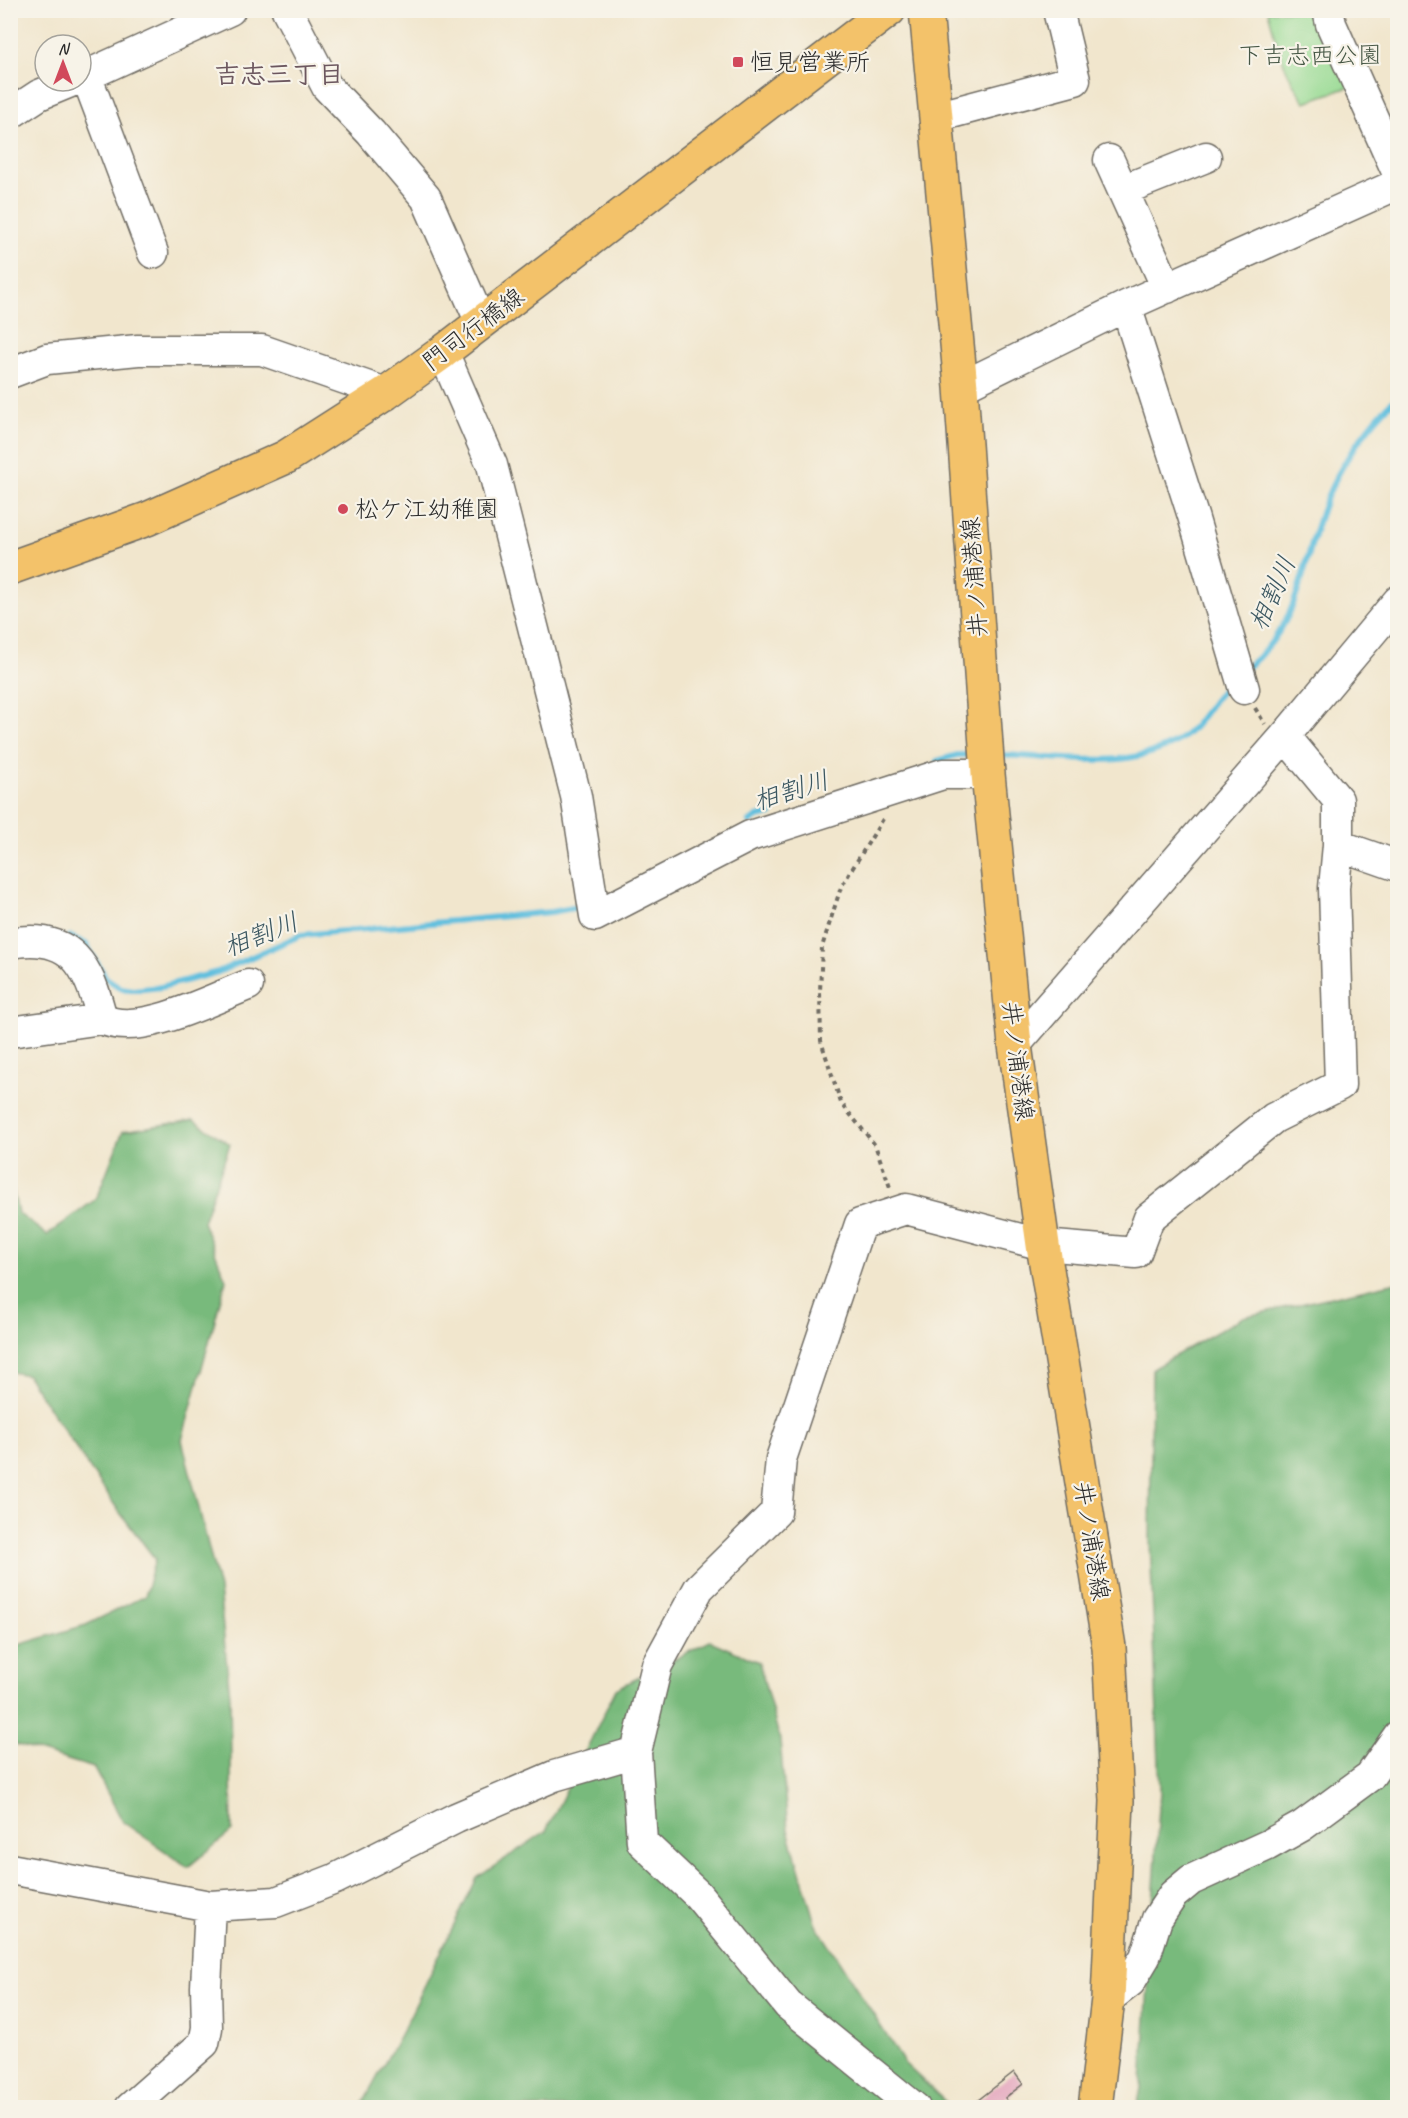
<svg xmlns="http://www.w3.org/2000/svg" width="1408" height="2118" font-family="Caveat,'Klee One',sans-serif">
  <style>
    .green { fill: #96da92; stroke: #60825e; stroke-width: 1.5 }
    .forest { fill: #78ba7c; stroke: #527254; stroke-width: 1.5 }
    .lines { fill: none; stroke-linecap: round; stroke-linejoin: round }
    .stream { stroke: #60bfde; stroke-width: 6 }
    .building { fill: #e5aac0 }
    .minor-casing { stroke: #706c64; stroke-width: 33 }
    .major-casing { stroke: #706c64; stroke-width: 36 }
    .path { stroke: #706c64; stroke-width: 4; stroke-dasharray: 4.5 4.5; stroke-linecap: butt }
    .minor { stroke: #fff; stroke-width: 30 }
    .major { stroke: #f3c26a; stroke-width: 33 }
    .poi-dot { fill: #d1495b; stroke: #f7f3e8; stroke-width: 2 }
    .labels { text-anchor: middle; stroke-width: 4.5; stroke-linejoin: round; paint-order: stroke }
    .park-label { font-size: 24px; fill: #465745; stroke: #f7f3e8 }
    .poi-label { font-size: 24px; fill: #2b2b2b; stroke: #f7f3e8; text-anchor: start }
    .street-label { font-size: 24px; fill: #2b2b2b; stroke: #f7f3e8 }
    .neighbourhood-label { font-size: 26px; font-weight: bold; fill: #6c575f; stroke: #f7f3e8 }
    .water-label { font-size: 26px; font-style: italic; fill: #3b5761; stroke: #f7f3e8 }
  </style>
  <rect width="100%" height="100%" fill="#f7f3e8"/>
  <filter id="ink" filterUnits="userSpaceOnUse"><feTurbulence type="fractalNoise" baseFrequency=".0167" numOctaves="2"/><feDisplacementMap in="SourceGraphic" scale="12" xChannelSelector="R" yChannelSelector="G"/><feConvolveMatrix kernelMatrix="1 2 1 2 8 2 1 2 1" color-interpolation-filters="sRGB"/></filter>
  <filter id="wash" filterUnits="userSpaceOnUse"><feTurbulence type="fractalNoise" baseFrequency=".008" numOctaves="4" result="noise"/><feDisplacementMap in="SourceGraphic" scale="24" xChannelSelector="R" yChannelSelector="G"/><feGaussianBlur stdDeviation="1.35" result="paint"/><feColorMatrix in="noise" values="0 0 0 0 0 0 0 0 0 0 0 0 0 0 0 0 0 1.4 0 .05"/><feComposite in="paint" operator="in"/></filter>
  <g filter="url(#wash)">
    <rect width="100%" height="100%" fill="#f1e6cd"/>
    <path class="green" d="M 1268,11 L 1325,11 L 1355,85 L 1305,102 C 1284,74 1277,44 1268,11 Z"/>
    <path class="forest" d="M 194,1120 L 230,1144 L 203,1222 L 226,1280 L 182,1440 L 219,1589 L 230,1696 L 232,1831 L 188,1867 L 123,1822 L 94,1768 L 11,1743 L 11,1647 L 86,1625 L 145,1596 L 155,1559 L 118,1510 L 27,1375 L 11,1372 L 10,1178 L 18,1213 L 47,1235 L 96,1199 L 123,1131 Z
      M 1397,1282 L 1397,2106 L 1137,2108 L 1142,2083 L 1160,1790 L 1150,1541 L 1152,1369 L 1243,1317 Z
      M 710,1641 L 759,1662 L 780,1740 L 788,1830 L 815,1923 L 904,2063 L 951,2107 L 360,2108 L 407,2022 L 477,1878 L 546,1831 L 616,1689 Z"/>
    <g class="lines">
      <path class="stream" d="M 1246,668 C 1303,623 1301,564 1325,502 C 1341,463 1367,425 1398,396
        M 996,755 C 1055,755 1129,774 1182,738 C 1200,726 1214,694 1233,679
        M 937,761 L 957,755 L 977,755
        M 750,822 L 757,817 L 771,814
        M 69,936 L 86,944 L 106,978 L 121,988 L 133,990 L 161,987 L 218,972 L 301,935 L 551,912 L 584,906"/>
    </g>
    <g id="blocks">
      <path class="building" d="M 1014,2072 L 1023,2084 L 1005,2098 L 1013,2108 L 968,2108 Z"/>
    </g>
  </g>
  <g filter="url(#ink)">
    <use href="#blocks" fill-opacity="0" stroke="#706c64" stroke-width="1.5"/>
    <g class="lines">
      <defs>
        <path id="minor" d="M 287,10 L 327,87 L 371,133 L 426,198 L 481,323
          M 1328,10 L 1331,24 L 1398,174
          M 86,75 L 153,253
          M 81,78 L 230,10
          M 10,114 L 39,95 L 73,81
          M 936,117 L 1075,80 L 1058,10
          M 1109,160 L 1167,288
          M 1123,190 L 1206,157
          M 1126,306 L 1193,516 L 1244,689
          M 443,352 L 492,465 L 576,796 L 595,916 L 750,836 L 943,774 L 988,774
          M 10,373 L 47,359 L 138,350 L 262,350 L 386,393
          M 961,387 L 1126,306 L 1398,184
          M 1338,845 L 1398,866
          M 10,943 C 72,932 89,966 102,1019 C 139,1038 211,999 248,985
          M 10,1032 L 102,1019
          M 1015,1045 L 1285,736 L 1398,601
          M 10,1869 L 210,1906 L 276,1902 L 335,1879 L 456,1818 L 554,1776 L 636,1752
          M 1108,1999 L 1130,1982 L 1145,1957 L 1157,1919 L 1173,1895 L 1191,1880 L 1268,1845 L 1302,1826 L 1370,1776 L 1398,1736
          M 130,2108 L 204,2043 L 207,2028 L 206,1987 L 210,1906
          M 915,2108 L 788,2005 L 698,1895 L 642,1842 L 636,1752 L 657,1665 L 699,1588 L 776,1512 L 781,1459 L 860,1224 L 906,1209 L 1043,1245 L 1136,1253 L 1149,1218 L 1274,1118 L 1340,1085 L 1334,888 L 1338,845 L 1338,800 L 1285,736"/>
        <path id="major" d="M 926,10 L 961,387 L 988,774 L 1015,1045 L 1043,1245 L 1109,1647 L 1117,1801 L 1108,1999 L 1095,2108
          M 10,568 L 147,519 L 286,457 L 386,393 L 443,352 L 889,10"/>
      </defs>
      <use href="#minor" class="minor-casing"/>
      <use href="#major" class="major-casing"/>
      <path class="path" d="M 1255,708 L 1265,724
        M 883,819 L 841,887 L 822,947 L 820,991 L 821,1041 L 841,1103 L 875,1145 L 891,1190"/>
      <use href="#minor" class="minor"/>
      <use href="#major" class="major"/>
    </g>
  </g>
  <g class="poi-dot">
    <rect x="732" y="56" width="12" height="12" rx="3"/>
    <circle cx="343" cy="509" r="6"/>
  </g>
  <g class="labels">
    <g class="park-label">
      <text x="1310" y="63">下吉志西公園</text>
    </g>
    <g class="poi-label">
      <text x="750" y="70">恒見営業所</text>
      <text x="355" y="517">松ケ江幼稚園</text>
    </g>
    <g class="street-label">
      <text transform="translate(473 329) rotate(-37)" y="8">門司行橋線</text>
      <text transform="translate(974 577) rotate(-94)" y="8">井ノ浦港線</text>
      <text transform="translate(1018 1061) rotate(83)" y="8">井ノ浦港線</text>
      <text transform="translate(1092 1541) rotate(81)" y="8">井ノ浦港線</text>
    </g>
    <g class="neighbourhood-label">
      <text x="279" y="83">吉志三丁目</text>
    </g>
    <g class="water-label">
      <text transform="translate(1272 593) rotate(-66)" y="9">相割川</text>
      <text transform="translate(791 790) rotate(-17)" y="9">相割川</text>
      <text transform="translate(261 934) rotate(-21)" y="9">相割川</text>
    </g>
  </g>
  <rect width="1408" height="2118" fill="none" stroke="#f7f3e8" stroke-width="36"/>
  <g transform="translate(63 63)"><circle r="28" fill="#f7f3e8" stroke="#a5a39c" stroke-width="1.5"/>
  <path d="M0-4.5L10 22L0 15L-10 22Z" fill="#d1495b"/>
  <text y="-9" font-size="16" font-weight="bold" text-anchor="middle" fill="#2b2b2b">N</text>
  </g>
</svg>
